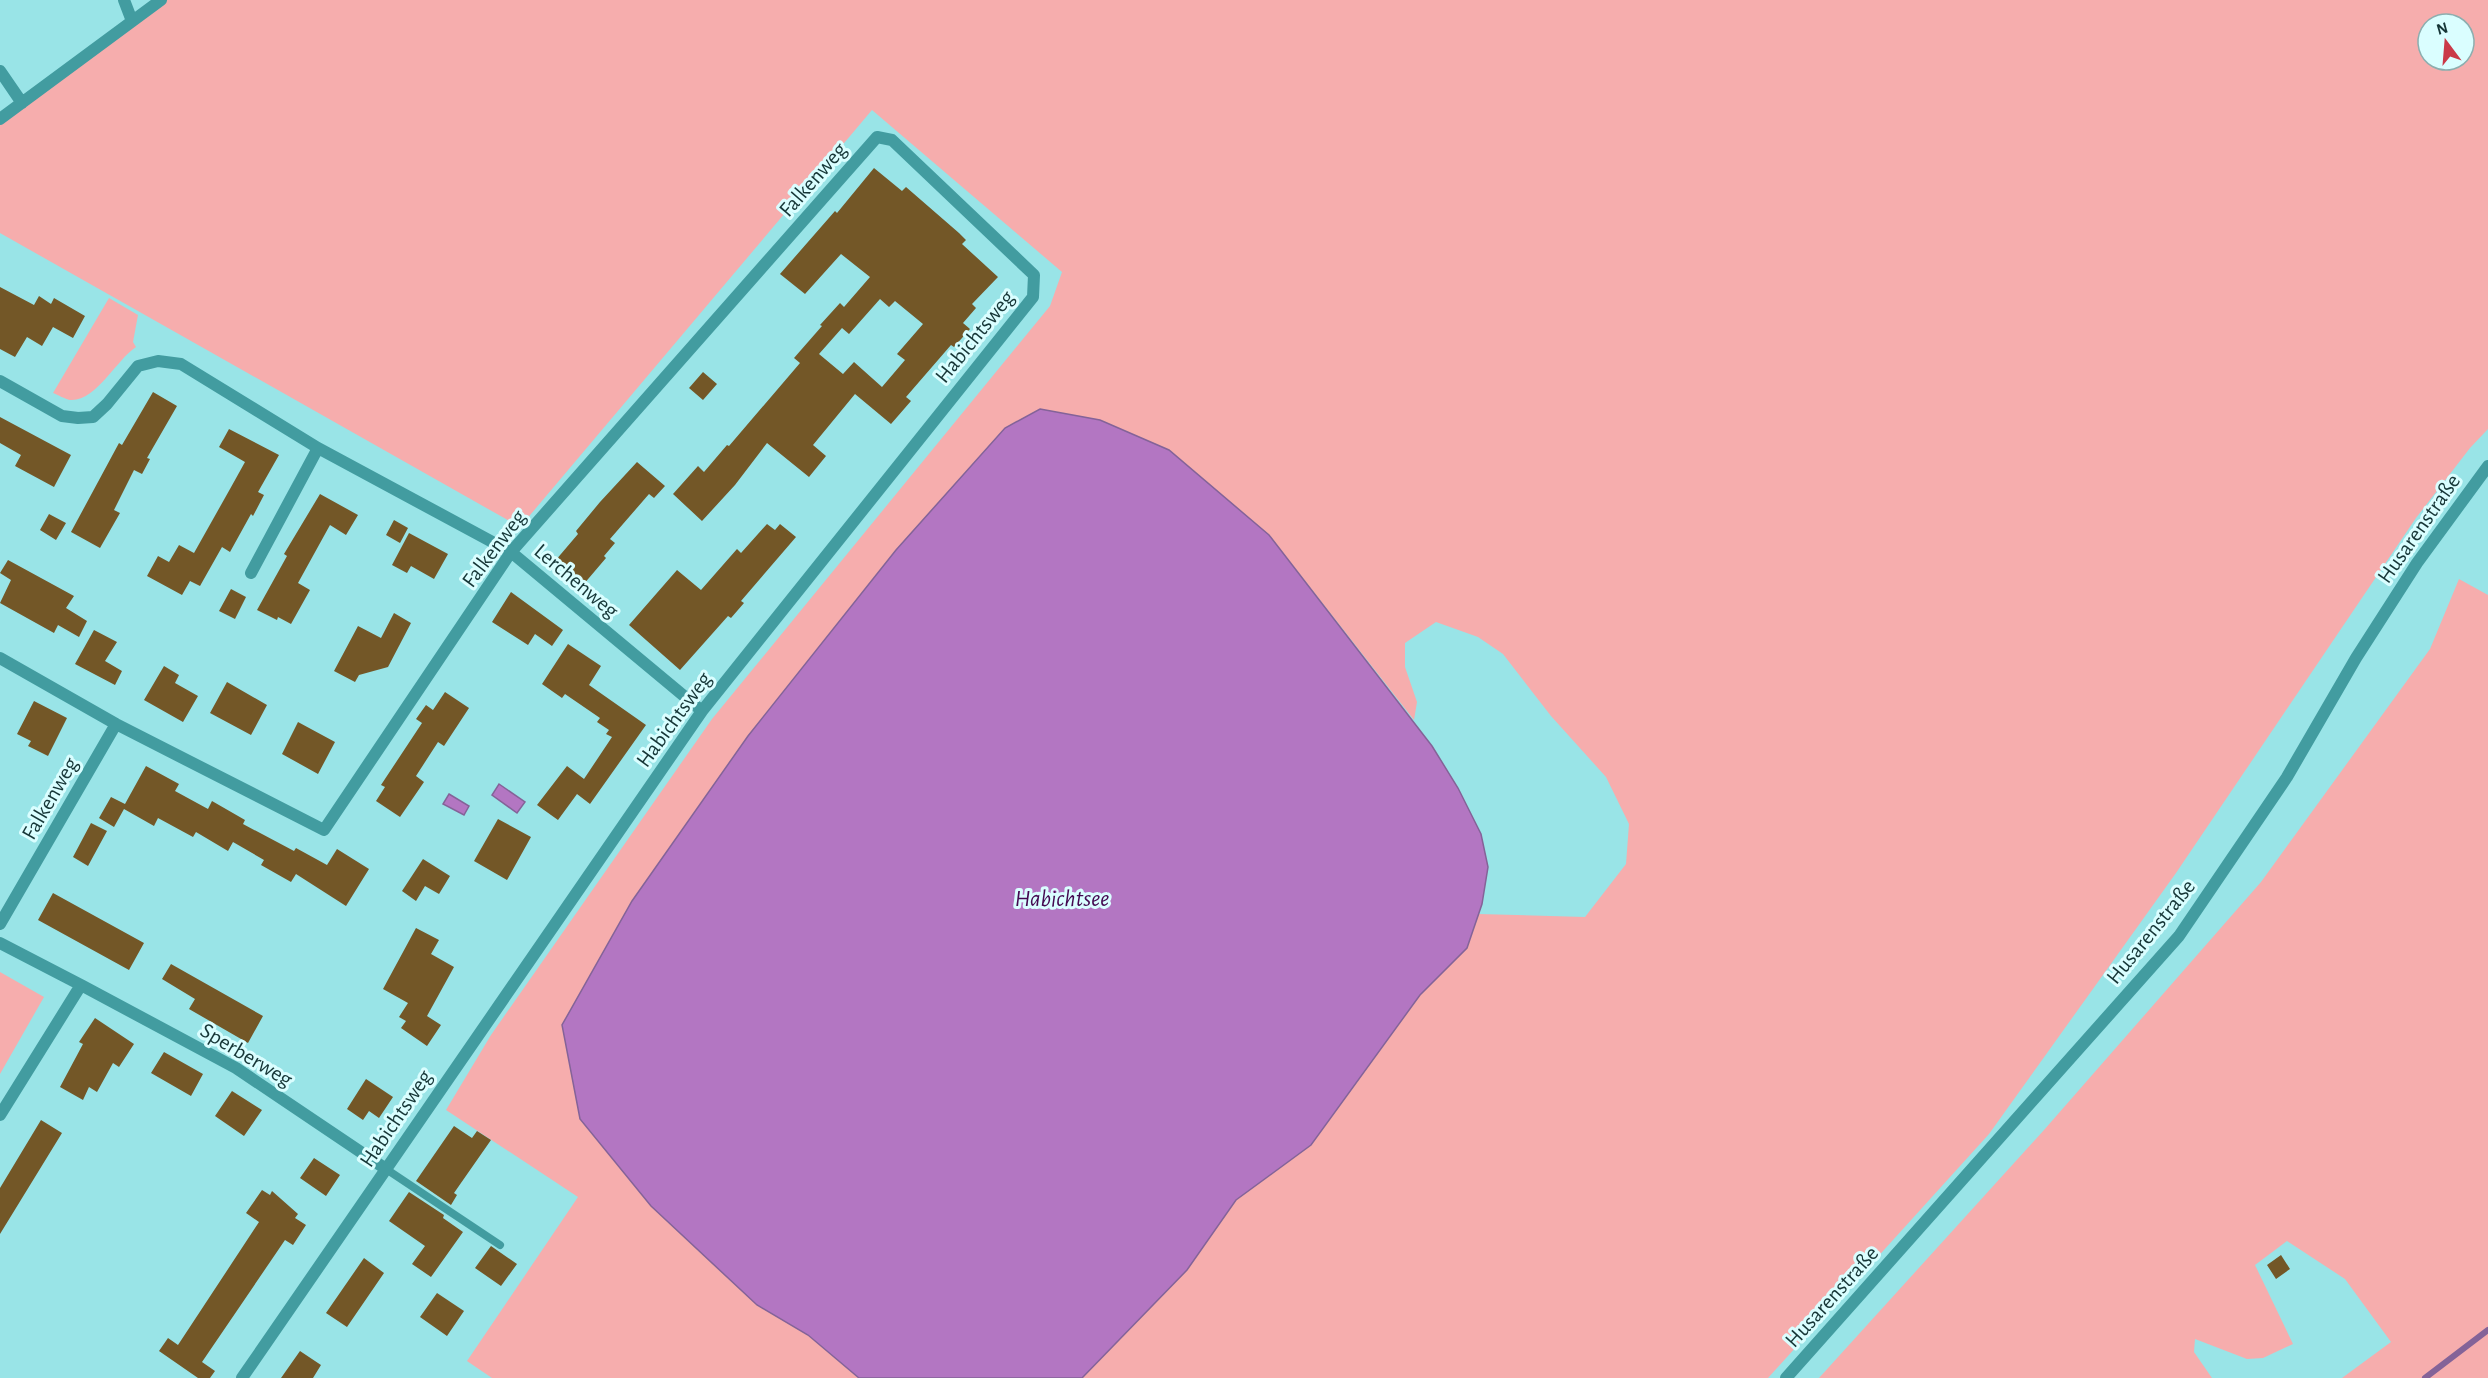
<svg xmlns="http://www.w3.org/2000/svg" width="2488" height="1378" font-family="'Alegreya Sans',sans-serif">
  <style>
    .green { fill: #f6adad; fill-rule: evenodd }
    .water { fill: #b376c2; stroke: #846398; stroke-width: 1.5 }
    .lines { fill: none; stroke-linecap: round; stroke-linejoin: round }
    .stream { stroke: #846398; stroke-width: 6 }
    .building { fill: #735727; fill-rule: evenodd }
    .lane { stroke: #429ca0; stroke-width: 8 }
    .street { stroke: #429ca0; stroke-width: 12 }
    .labels { text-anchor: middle; stroke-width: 6; stroke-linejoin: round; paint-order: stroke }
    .street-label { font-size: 22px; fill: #163637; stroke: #dafeff }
    .water-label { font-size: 24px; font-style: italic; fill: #440850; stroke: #dafeff }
  </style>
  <rect width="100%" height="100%" fill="#99e4e7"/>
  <path class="green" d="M 164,0 L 2488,0 L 2488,429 L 2470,448 L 2416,518 L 2176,873 L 1989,1134 L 1768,1378 L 1082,1378 L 1187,1270 L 1236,1200 L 1311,1145 L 1420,995 L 1467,948 L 1478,914 L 1585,917 L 1626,864 L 1629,824 L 1606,777 L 1551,716 L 1503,654 L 1478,637 L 1436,622 L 1405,643 L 1405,667 L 1417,702 L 1414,720 L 1269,535 L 1169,450 L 1100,420 L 1040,409 L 1005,428 L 896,550 L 748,736 L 632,901 L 562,1025 L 757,1305 L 808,1335 L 859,1378 L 492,1378 L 467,1361 L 578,1197 L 446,1110 L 491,1035 L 712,719 L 1050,306 L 1062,272 L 872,110 L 520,527 L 0,233 L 0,119 ZM 2428,24 L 2464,24 L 2464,60 L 2428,60 Z
    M 109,298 L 138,315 L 133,342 L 136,347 C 116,360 96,402 70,400 C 65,399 58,395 53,393 Z
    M 2459,579 L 2488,595 L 2488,1378 L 2342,1378 L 2391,1342 L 2345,1279 L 2287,1241 L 2255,1265 L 2293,1344 L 2263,1358 L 2247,1359 L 2195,1339 L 2194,1352 L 2212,1378 L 1819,1378 L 2044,1130 L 2261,882 L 2430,649 Z
    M 0,972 L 44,997 L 0,1074 Z"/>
  <path class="water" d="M 1040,409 L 1100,420 L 1169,450 L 1269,535 L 1432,746 L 1458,788 L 1481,834 L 1488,867 L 1482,904 L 1467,948 L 1420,995 L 1311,1145 L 1236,1200 L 1187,1270 L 1082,1378 L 859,1378 L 808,1335 L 757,1305 L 651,1206 L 580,1119 L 562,1025 L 632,901 L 748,736 L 896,550 L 1005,428 Z
    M 499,784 L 525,802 L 517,813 L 492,795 Z
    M 449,794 L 469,806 L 464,815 L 443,804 Z"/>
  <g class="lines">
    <path class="stream" d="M 2425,1378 L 2488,1330"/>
  </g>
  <path class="building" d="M 874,168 L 902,191 L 906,187 L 959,233 L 966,240 L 962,244 L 998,277 L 972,304 L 976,308 L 963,323 L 970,329 L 954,347 L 951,345 L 906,397 L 911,401 L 891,424 L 855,394 L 813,445 L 826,456 L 809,477 L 767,443 L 735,485 L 702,521 L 673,494 L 698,466 L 704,472 L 727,445 L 729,446 L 800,363 L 794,358 L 822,326 L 820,325 L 840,303 L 844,307 L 870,277 L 841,254 L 805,294 L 780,274 L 835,211 L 837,213 ZM 880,299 L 889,307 L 895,301 L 923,324 L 897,354 L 905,360 L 882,387 L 854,362 L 843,374 L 819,354 L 842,328 L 849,334 Z
    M 0,287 L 34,305 L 39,296 L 51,304 L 54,298 L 85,316 L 73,338 L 53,327 L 42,346 L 27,337 L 15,357 L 0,349 Z
    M 703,372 L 717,384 L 703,400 L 689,388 Z
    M 153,392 L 177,406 L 147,458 L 150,459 L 142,474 L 134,470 L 114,510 L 120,513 L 100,548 L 71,532 L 119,443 L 122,445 Z
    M 0,417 L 71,455 L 54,487 L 15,466 L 21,455 L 0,443 Z
    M 229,429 L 279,455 L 258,492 L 264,495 L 253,516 L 251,514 L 230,552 L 222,547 L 200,586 L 190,581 L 182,595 L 147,576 L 158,556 L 169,562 L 179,545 L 194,553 L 230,489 L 245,462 L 219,447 Z
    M 637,462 L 665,486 L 654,498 L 649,494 L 610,539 L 615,543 L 604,556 L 606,558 L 583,585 L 555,561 L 578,534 L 576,531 L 600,502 Z
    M 320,494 L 358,515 L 346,535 L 330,525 L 298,583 L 310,590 L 291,624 L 278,617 L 277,620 L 257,610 L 287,556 L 284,554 Z
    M 49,514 L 66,523 L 56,540 L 40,530 Z
    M 394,520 L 408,528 L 400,543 L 386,535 Z
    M 767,524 L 775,530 L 780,524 L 796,537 L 741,601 L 744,603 L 731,618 L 728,616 L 680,670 L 629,625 L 677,570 L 701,590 L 737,549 L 741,553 Z
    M 409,533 L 448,554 L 434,579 L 411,566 L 407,573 L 392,565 Z
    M 8,560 L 74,596 L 66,608 L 87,621 L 79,637 L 58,625 L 54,633 L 0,603 L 11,580 L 0,573 Z
    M 231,589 L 246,597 L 235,619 L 219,611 Z
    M 511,592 L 563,630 L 552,646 L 535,634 L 528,645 L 492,622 Z
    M 394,613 L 411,623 L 388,667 L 359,675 L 355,682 L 334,671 L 358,626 L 381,638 Z
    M 94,630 L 117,642 L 105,661 L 122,671 L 115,685 L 75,664 Z
    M 568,644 L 601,666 L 589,685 L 646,725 L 590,804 L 577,794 L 558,820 L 537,805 L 567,766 L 584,779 L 612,737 L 606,734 L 609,730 L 597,722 L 600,718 L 565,694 L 562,698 L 542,684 Z
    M 164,666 L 179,675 L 175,683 L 198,696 L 183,722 L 144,700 Z
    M 227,682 L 267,705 L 251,735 L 210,713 Z
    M 445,692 L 469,708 L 444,746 L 438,742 L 416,776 L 424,782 L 400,817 L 376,801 L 385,787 L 381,785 L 422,723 L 416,719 L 426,705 L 433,710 Z
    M 34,701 L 67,718 L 48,756 L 28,746 L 31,741 L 17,734 Z
    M 298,722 L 335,742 L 318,774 L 282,754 Z
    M 146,766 L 179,784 L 175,791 L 208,809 L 212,801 L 245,820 L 243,824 L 294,851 L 296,848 L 327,865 L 337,849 L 369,869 L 346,906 L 296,874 L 291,882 L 261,865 L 264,860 L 233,842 L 228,851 L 196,832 L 193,837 L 158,818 L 154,826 L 124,809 L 114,827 L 99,818 L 111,797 L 125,804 Z
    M 498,819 L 531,837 L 507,880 L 474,861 Z
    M 91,823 L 107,831 L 88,866 L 73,857 Z
    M 423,859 L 450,876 L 439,894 L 425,886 L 416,901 L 402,891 Z
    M 53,893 L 144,943 L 129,970 L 38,920 Z
    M 416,928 L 439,940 L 431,954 L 454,967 L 427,1016 L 441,1025 L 427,1046 L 401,1028 L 406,1021 L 399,1017 L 408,1003 L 383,989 Z
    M 171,964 L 263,1016 L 248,1043 L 189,1009 L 195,999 L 162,979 Z
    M 95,1018 L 134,1044 L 119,1067 L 113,1063 L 97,1092 L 89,1087 L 83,1100 L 60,1087 L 83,1044 L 79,1042 Z
    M 164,1052 L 203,1074 L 191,1096 L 151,1073 Z
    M 366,1079 L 393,1097 L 379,1118 L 369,1111 L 363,1120 L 347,1109 Z
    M 232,1091 L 262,1110 L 244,1136 L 215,1116 Z
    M 41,1120 L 62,1133 L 0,1234 L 0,1188 Z
    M 454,1126 L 472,1138 L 477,1131 L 491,1140 L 454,1193 L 457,1195 L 451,1205 L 416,1181 Z
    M 314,1158 L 340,1175 L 326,1196 L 300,1178 Z
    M 262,1190 L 270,1195 L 272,1191 L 298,1214 L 295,1218 L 306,1225 L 293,1245 L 285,1240 L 202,1362 L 215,1371 L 210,1378 L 198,1378 L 159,1351 L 168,1338 L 178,1345 L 259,1222 L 246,1213 Z
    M 409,1192 L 444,1215 L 443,1218 L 463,1232 L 431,1277 L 412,1264 L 425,1246 L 389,1221 Z
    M 491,1246 L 517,1264 L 501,1286 L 475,1268 Z
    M 2281,1255 L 2290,1269 L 2276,1279 L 2267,1265 Z
    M 364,1258 L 384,1273 L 347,1327 L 326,1313 Z
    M 437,1293 L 464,1311 L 447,1336 L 420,1317 Z
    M 300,1351 L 321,1365 L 313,1378 L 281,1378 Z"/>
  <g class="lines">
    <path class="lane" d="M 386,1169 L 500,1245"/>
    <path class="street" d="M 124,0 L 132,21
      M 0,71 L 22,103
      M 0,119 L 161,0
      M 0,381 L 62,416 L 78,418 L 93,417 L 107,404 L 138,366 L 158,361 L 181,364 L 318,448 L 511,552 L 702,711
      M 251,573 L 318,448
      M 0,658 L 116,724
      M 0,924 L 116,724 L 324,830 L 511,552 L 877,137 L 892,140 L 1034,275 L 1033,297 L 702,711 L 242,1378
      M 0,943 L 81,985 L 0,1115
      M 81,985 L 236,1068 L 386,1169
      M 1786,1378 L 2179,936 L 2287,777 L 2356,658 L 2417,563 L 2488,466"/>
  </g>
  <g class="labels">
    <g class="street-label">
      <text transform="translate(812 179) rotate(-49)" y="8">Falkenweg</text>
      <text transform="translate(974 336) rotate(-51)" y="8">Habichtsweg</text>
      <text transform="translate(2418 528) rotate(-55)" y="8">Husarenstraße</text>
      <text transform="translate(493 548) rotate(-53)" y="8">Falkenweg</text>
      <text transform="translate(577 580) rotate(40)" y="8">Lerchenweg</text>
      <text transform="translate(673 719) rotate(-54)" y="8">Habichtsweg</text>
      <text transform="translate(49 798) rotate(-60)" y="8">Falkenweg</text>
      <text transform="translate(2150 931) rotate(-51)" y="8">Husarenstraße</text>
      <text transform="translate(247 1054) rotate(31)" y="8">Sperberweg</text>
      <text transform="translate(395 1118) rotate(-56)" y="8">Habichtsweg</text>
      <text transform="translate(1831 1296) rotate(-48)" y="8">Husarenstraße</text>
    </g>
    <g class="water-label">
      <text x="1062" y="906">Habichtsee</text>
    </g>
  </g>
  <g transform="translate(2446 42) rotate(344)"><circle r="28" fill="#dafeff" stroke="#8caeaf" stroke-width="1.5"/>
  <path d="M0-4.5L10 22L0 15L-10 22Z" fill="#ca3948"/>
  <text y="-9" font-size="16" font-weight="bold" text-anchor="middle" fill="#163637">N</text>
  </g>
</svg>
